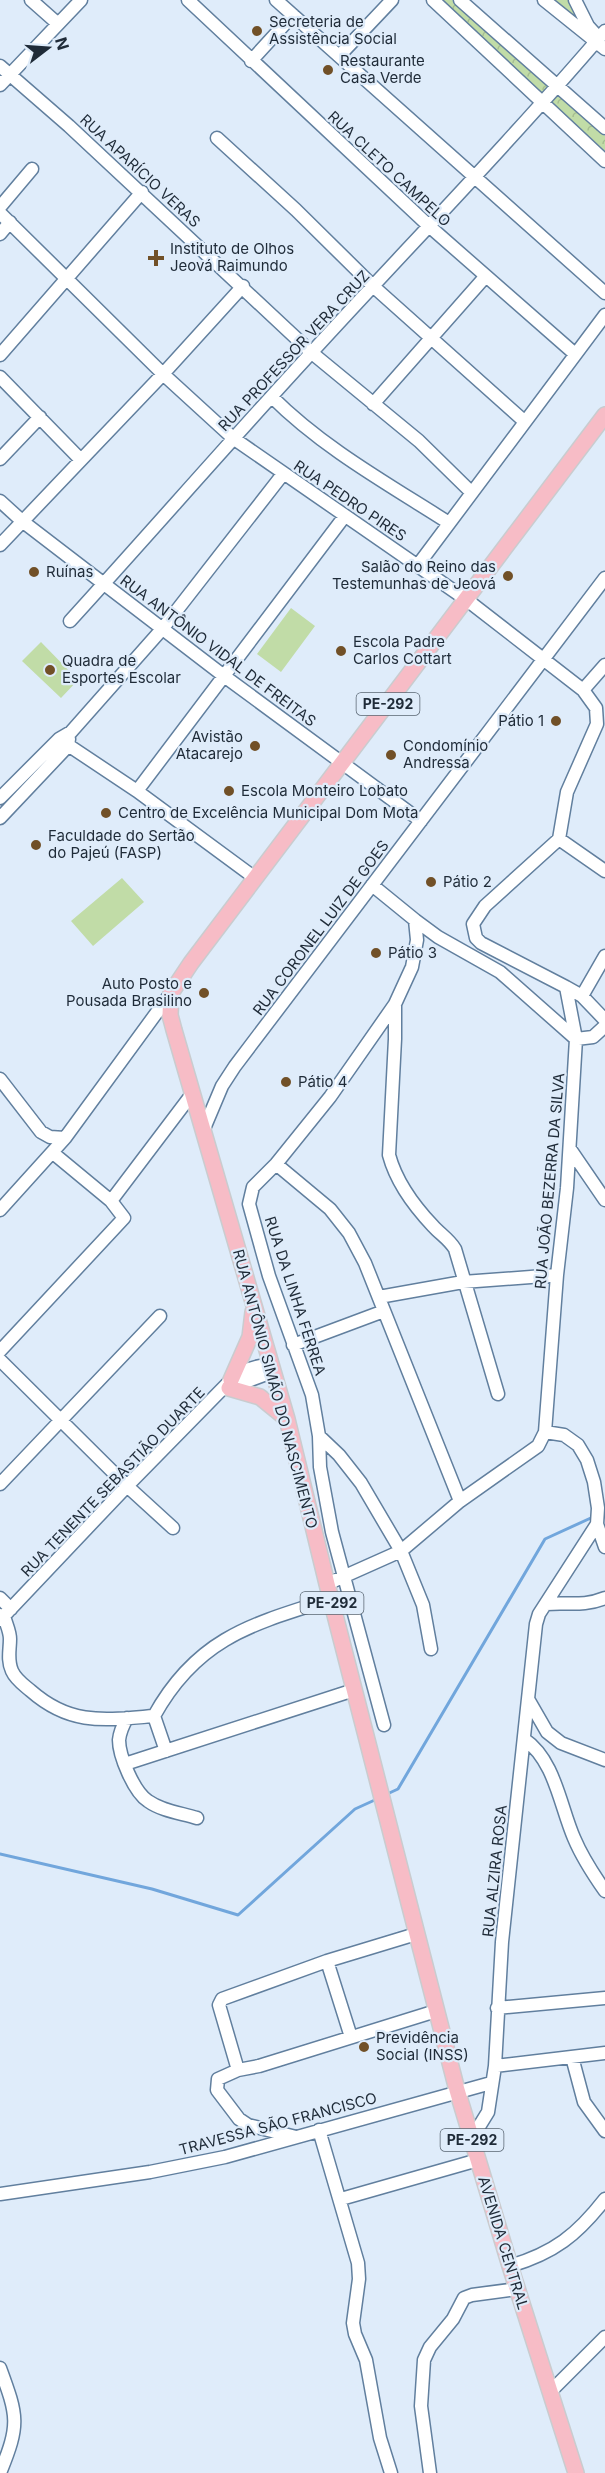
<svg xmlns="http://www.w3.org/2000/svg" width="605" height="2473" font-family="Inter,sans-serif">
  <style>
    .park { fill: url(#park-crowns) }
    .pitch { fill: #c1dca7 }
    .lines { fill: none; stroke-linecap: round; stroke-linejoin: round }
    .stream { stroke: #71a6dc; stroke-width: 3 }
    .minor-casing { stroke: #617f9e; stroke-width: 15 }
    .major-casing { stroke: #c9cccf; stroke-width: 18 }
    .minor { stroke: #fff; stroke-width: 12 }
    .major { stroke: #f7bcc6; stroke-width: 15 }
    .poi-dot { fill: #715027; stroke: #dfecfa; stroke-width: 2 }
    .labels { text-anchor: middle; stroke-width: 4.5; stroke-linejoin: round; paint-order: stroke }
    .shield { fill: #dfecfa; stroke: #596572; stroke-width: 1.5 }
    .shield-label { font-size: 14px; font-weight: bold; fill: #1f2b38 }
    .poi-label { font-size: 15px; fill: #1f2b38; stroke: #dfecfa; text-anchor: start }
    .street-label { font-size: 15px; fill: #1f2b38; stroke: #dfecfa }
  </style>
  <defs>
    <pattern id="park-crowns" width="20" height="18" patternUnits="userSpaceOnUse" patternTransform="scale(1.5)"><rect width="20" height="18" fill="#c1dca7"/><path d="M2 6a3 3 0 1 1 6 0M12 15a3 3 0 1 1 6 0" fill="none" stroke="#a5bd90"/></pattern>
  </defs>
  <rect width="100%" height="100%" fill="#dfecfa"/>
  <path class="park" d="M 438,0 L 452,0 L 605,136 L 605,151 Z
    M 551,0 L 570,0 L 580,24 Z"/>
  <path class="pitch" d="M 291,608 L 315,626 L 281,672 L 257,654 Z
    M 41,642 L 78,680 L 61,698 L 22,661 Z
    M 122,878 L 144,902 L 93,946 L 71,921 Z"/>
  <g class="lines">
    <path class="stream" d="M 604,1517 L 605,1517
      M 385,1795 L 398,1789 L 545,1539 L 593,1517
      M 0,1854 L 152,1889 L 238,1915 L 355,1809 L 377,1799"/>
    <defs>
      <path id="minor" d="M 31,0 L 57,23
        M 188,0 L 429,226 L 575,354
        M 276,0 L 605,293
        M 433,0 L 605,161
        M 460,0 L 605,128
        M 544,0 L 605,49
        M 575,0 L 588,26 L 598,37
        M 340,55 L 392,0
        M 251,61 L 293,15
        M 0,66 L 69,126 L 312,353 L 419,441 L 471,492
        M 0,85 L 81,0
        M 217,138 L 296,210 L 374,287 L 524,421
        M 0,207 L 32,169
        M 0,213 L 163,374 L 233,438 L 467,600 L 583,690 L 596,708 L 597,724 L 567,792 L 559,839 L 485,906 L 473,924 L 476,938 L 481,943 L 566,987 L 576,1039 L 567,1188 L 557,1275 L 545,1432 L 538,1446 L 460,1501 L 401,1551 L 327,1584
        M 0,234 L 10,222
        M 0,355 L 142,192
        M 0,377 L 81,460
        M 272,397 C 323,448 388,484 449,523
        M 373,404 L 485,277
        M 0,459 L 40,417
        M 0,501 L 22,521 L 224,676 L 421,821
        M 0,545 L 163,374 L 243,286
        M 418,565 L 605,315
        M 70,621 C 151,532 230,441 312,352 C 410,245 511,141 605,31
        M 583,690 L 605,665
        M 59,739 L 137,791 L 255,878
        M 137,791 L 344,517
        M 0,798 L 59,739 L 71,732 L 163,628 L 283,474
        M 0,818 L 68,746 L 69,739
        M 559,839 L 605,871
        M 372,885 L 415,920 L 417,940 L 412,967 L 395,1004 L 330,1097 L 276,1164 L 253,1187 L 249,1204 L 269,1276 L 312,1395 L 319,1436 L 339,1455 L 361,1483 L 401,1551 L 423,1605 L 431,1649
        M 415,920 L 438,937 L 500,972 L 576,1039 L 593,1037 L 605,1026
        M 566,987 L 582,996 L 605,1020
        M 582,996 L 605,956
        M 395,1004 L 395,1039 L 389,1155 C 396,1181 414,1206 433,1226 C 440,1234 449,1239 455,1249 L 498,1394
        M 0,1079 L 41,1132 L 50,1137 L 65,1138
        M 203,1131 L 222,1086 L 235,1066 L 605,578
        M 570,1149 L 605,1200
        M 276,1164 L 330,1209 L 349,1233 L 365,1263 L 460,1501
        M 111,1201 L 192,1094
        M 0,1210 L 65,1138 L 171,993
        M 379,1297 L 463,1282 L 557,1275
        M 293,1345 L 384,1311
        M 0,1351 L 124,1218 L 111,1201 L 53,1153
        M 0,1360 L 127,1486 L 173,1528
        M 229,1388 L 264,1375 L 271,1365
        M 319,1436 L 320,1467 L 332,1532 L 384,1725
        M 0,1484 L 160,1316
        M 597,1524 L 605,1547
        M 0,1598 L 11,1609
        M 546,1604 C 568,1602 583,1607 605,1598
        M 0,1615 L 4,1616 C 6,1624 10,1631 10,1639 C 10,1650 7,1660 12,1671 C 16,1680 24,1685 31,1691 C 71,1726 105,1720 154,1716 C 197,1638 252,1624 331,1599
        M 0,1620 L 127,1486 L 231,1380 C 243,1370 256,1365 271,1365
        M 528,1699 L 547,1732 L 561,1743 L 605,1760
        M 154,1716 L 166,1751
        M 127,1718 C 123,1725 120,1731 119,1740 C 119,1756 134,1792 148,1801 C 162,1811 181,1813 197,1818
        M 524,1739 C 555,1760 560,1806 574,1838 C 582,1857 593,1874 605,1891
        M 125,1764 L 354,1690
        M 327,1961 L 351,2037
        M 497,2008 L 605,1998
        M 572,2057 L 584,2102 L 605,2131
        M 495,2066 L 605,2053
        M 238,2070 L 219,2005 L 222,1999 L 327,1961 L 416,1934
        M 319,2130 L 358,2263 L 359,2279 L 353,2323 L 355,2334 L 366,2360 L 380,2438 L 391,2473
        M 296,2137 L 248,2125 L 239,2119 L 217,2090 L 218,2079 L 238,2070 L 259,2066 L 436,2011
        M 472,2138 L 488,2112 L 495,2066 L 502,1942 L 536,1624 L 539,1614 L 597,1524 L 598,1508 L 594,1482 L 587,1460 L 578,1445 L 564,1435 L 545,1432
        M 0,2194 L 150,2172 L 225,2157 L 491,2083
        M 341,2199 L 478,2160
        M 510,2266 C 554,2253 577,2235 605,2199
        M 0,2368 C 18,2417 20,2424 0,2473
        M 550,2392 L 605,2337
        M 430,2473 L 421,2406 L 424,2360 L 430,2347 L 453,2319 L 464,2298 L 472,2295 L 517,2289"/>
      <path id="major" d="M 231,1380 L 250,1337 L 253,1312
        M 229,1388 L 260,1397 L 287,1419
        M 576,2473 L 510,2266 L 457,2090 L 327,1584 L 287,1419 L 174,1030 L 170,1015 L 171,993 L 191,963 L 605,415"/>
    </defs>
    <use href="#minor" class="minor-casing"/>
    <use href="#major" class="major-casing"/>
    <use href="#minor" class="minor"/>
    <use href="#major" class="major"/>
  </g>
  <g class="poi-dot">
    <circle cx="257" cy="31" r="6"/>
    <circle cx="328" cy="70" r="6"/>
    <path d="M153 249h6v6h6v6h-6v6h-6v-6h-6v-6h6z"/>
    <circle cx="34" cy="572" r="6"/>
    <circle cx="508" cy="576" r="6"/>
    <circle cx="341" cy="651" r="6"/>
    <circle cx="50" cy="670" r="6"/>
    <circle cx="556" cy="721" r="6"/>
    <circle cx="255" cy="746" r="6"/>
    <circle cx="391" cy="755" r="6"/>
    <circle cx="229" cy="791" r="6"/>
    <circle cx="106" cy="813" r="6"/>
    <circle cx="36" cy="845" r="6"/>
    <circle cx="431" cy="882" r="6"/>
    <circle cx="376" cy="953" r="6"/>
    <circle cx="204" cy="993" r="6"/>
    <circle cx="286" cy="1082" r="6"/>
    <circle cx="364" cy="2047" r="6"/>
  </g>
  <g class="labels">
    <g class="shield">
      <rect x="356.5" y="693" width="63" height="22" rx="4.5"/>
      <rect x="300.5" y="1592" width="63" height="22" rx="4.5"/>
      <rect x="440.5" y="2129" width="63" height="22" rx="4.5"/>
    </g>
    <g class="shield-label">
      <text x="388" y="709">PE-292</text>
      <text x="332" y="1608">PE-292</text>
      <text x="472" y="2145">PE-292</text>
    </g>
    <g class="poi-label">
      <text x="269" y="27">Secreteria de<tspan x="269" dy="17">Assistência Social</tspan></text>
      <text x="340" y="66">Restaurante<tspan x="340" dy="17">Casa Verde</tspan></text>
      <text x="170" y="254">Instituto de Olhos<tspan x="170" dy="17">Jeová Raimundo</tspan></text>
      <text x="496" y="572" text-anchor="end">Salão do Reino das<tspan x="496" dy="17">Testemunhas de Jeová</tspan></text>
      <text x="46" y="577">Ruínas</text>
      <text x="353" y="647">Escola Padre<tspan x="353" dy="17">Carlos Cottart</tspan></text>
      <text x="62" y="666">Quadra de<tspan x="62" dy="17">Esportes Escolar</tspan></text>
      <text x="544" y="726" text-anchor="end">Pátio 1</text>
      <text x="243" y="742" text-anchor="end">Avistão<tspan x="243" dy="17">Atacarejo</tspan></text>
      <text x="403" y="751">Condomínio<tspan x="403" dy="17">Andressa</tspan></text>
      <text x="241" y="796">Escola Monteiro Lobato</text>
      <text x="118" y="818">Centro de Excelência Municipal Dom Mota</text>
      <text x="48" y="841">Faculdade do Sertão<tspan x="48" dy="17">do Pajeú (FASP)</tspan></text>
      <text x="443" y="887">Pátio 2</text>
      <text x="388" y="958">Pátio 3</text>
      <text x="192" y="989" text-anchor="end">Auto Posto e<tspan x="192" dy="17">Pousada Brasilino</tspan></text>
      <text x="298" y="1087">Pátio 4</text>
      <text x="376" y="2043">Previdência<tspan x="376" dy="17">Social (INSS)</tspan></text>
    </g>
    <g class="street-label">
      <text transform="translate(389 169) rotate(43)" y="5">RUA CLETO CAMPELO</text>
      <text transform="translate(140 171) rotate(43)" y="5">RUA APARÍCIO VERAS</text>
      <text transform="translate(294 351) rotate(-47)" y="5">RUA PROFESSOR VERA CRUZ</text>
      <text transform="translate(350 501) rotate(34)" y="5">RUA PEDRO PIRES</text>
      <text transform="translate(218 651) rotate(37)" y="5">RUA ANTÔNIO VIDAL DE FREITAS</text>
      <text transform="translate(321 928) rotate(-53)" y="5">RUA CORONEL LUIZ DE GOES</text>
      <text transform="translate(550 1181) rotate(-85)" y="5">RUA JOÃO BEZERRA DA SILVA</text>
      <text transform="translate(295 1296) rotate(72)" y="5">RUA DA LINHA FERREA</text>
      <text transform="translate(275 1389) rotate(75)" y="5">RUA ANTÔNIO SIMÃO DO NASCIMENTO</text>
      <text transform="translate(113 1482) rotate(-46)" y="5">RUA TENENTE SEBASTIÃO DUARTE</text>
      <text transform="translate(495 1871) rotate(-84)" y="5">RUA ALZIRA ROSA</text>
      <text transform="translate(278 2124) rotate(-15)" y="5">TRAVESSA SÃO FRANCISCO</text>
      <text transform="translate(503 2243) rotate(73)" y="5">AVENIDA CENTRAL</text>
    </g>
  </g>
  <g transform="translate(48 48) rotate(73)" stroke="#dfecfa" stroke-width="4.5" paint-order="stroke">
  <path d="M0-4.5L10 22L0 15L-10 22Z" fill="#1f2b38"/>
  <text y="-9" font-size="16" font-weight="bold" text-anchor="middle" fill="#1f2b38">N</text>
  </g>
</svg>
